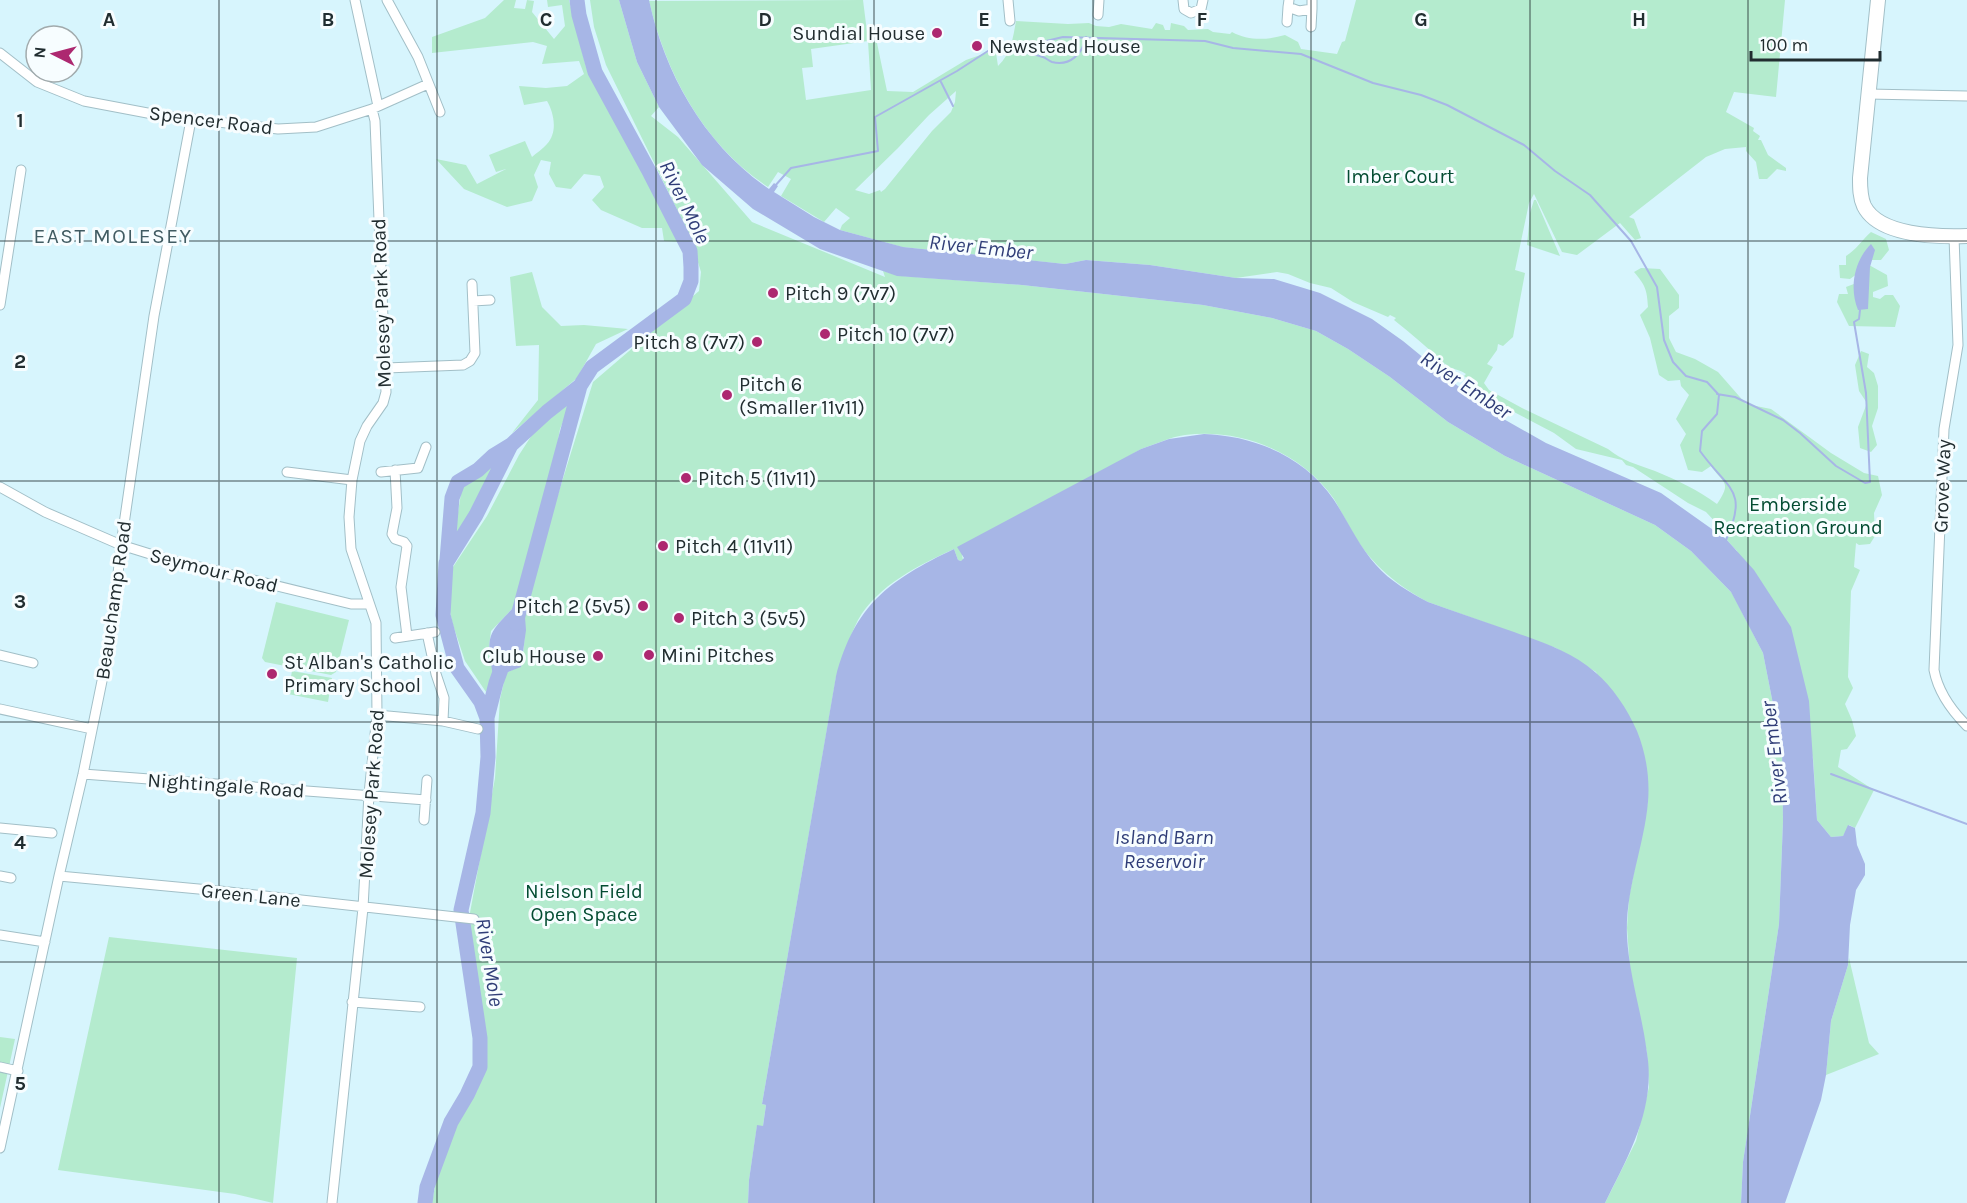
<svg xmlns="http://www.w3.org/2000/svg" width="1967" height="1203" font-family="Karla,sans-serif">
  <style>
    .green { fill: #b4ebce; fill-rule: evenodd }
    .water { fill: #a7b6e6 }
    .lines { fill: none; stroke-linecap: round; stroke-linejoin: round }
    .stream { stroke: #a7b6e6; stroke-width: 2 }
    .river { stroke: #a7b6e6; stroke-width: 15 }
    .street-casing { stroke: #a2bfc7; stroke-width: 11 }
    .secondary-casing { stroke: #a2bfc7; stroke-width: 16 }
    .street { stroke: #fff; stroke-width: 9 }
    .secondary { stroke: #fff; stroke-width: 14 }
    .grid { fill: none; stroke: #212d30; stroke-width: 1.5; stroke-opacity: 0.55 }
    .poi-dot { fill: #ad2870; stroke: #f7fdff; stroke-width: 2 }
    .labels { text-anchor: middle; stroke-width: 6; stroke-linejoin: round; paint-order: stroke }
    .poi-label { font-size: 20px; fill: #212d30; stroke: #f7fdff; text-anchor: start }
    .street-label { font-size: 20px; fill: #212d30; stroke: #f7fdff }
    .park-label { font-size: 20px; fill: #034c32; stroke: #f7fdff }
    .water-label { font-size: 21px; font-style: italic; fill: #303e78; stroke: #f7fdff }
    .neighbourhood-label { font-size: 21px; letter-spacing: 1.5px; fill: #415c63; stroke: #f7fdff }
    .grid-label { font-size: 20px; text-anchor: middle; font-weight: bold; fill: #212d30; stroke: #f7fdff; stroke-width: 6; stroke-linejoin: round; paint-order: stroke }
  </style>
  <rect width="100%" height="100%" fill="#d7f5fd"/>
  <path class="green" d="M 504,0 L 516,0 L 514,8 L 525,9 L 527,0 L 534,1 L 532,12 L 554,39 L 565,26 L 562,5 L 548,7 L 547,0 L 569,0 L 586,67 L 680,242 L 664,241 L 662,228 L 642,228 L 601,210 L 592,200 L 604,187 L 600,176 L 584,174 L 571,189 L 556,187 L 549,174 L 551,162 L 541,160 L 534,175 L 538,187 L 532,201 L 507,207 L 464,189 L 436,159 L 466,165 L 477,184 L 506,169 L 496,172 L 489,155 L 525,141 L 532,157 C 536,153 543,149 547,144 C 558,132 554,113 547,101 L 524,105 L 519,86 L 546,88 L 567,86 L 584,74 L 579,61 L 542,64 L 547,46 L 533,42 L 432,53 L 432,37 L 485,18 Z
    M 590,0 L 619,0 L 637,62 L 659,107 L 651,116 L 678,137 L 752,222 L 885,277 L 883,271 L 902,276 L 1022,285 L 1203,305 L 1272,318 L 1316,331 L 1348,349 L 1390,377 L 1448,422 L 1505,456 L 1655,525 L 1691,551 L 1732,593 L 1763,653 L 1782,750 L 1783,821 L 1779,924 L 1743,1162 L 1741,1203 L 1605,1203 L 1636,1141 L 1649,1087 L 1647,1053 L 1630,969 L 1627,928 L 1629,897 L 1648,801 L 1596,672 L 1556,648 L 1428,602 C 1398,586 1372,565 1354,535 C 1347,523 1341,511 1334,499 C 1301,452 1241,428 1185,435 C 1170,437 1156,444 1141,449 L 962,555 L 963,560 L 961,561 L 958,560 L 954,549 C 919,565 878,585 858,620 C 849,638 843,658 836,677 L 762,1104 L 766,1105 L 763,1126 L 757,1126 L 749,1180 L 748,1203 L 432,1203 L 438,1169 L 453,1129 L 477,1091 L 487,1055 L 481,1028 L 469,918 L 495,778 L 500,699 L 506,673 L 521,666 C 525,645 526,626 524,604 L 593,382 L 699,291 L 701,272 L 690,236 L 606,65 L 594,27 Z
    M 863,0 L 868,40 L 877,43 L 887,91 L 913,92 L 966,60 L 992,51 L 996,53 L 998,66 C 1011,54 1013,38 1016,21 L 1068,24 L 1089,23 L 1096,26 L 1109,27 L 1121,24 L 1152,29 L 1156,23 L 1163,25 L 1165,30 L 1170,30 L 1171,23 L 1184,26 L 1188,30 L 1208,29 L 1213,32 L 1230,34 L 1232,32 C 1248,41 1268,40 1285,35 L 1298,42 L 1301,49 L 1337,54 L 1342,42 L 1345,41 L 1356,0 L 1785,0 L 1776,97 L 1734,92 L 1726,112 L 1754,128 L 1753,131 L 1760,136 L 1758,140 L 1761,140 L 1768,155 L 1786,168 L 1786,171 L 1777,169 L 1767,179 L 1759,179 L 1756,162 L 1746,151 L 1746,147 L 1725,149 L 1706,157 L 1629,217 L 1634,219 L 1641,238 L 1635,240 L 1620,223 L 1577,255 L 1562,252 L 1534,194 L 1529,203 L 1515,270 L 1525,273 L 1513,337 L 1503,346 L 1498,344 L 1497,350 L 1487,364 L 1493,367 L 1484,383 L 1489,390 L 1522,408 L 1608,449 C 1621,460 1638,465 1655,471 C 1677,480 1698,490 1717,504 C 1732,481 1724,485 1711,466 L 1702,472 L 1688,470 L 1680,445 L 1686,434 L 1676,419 L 1689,395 L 1681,386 L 1680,380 L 1668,381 L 1659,375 L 1650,338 L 1640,315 L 1648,307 C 1647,289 1645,285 1634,272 L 1641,268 L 1660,269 L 1679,295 L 1679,308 L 1669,316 L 1669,338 L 1676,352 L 1695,359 L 1718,372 L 1746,404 L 1771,409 L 1831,453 L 1864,473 L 1878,476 L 1882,495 L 1874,513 L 1875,536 L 1870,544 L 1859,545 L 1856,543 L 1854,567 L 1860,570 L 1851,591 L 1848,677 L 1853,688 L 1845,704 L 1852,720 L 1856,736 L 1847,749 L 1841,750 L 1838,767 L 1874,790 L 1855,828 L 1849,825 L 1843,836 L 1831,837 L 1817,820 L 1813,758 L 1737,551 L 1726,539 L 1730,528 L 1719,526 L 1706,512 L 1688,503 L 1633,467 L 1626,465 L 1622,460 L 1576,449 L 1554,433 L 1514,412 L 1464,376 L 1466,374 C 1460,369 1452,370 1445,364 C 1429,349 1412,334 1394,320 L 1396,318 L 1390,315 L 1388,317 L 1353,302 L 1331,288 L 1310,283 L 1288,274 L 1277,272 L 1236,278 L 1150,265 L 1086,260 L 1065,264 L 902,247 L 840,230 L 842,225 L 850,218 L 836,208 L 824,222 L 781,196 L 791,179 L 778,172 L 768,187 C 704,145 666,74 649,1 ZM 868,41 L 871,90 L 806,100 L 802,68 L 813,67 L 811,49 ZM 956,91 L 955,102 L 951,112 L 932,131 L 885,189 L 881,192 L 880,190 L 869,194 L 855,190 L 898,148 L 929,115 Z
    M 1534,200 L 1536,200 L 1560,256 L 1527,245 L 1530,213 Z
    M 1871,232 L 1886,239 L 1889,250 L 1881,260 L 1871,260 L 1869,265 L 1887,275 L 1888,286 L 1873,292 L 1873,297 L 1880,299 L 1885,295 L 1893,295 L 1900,306 L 1895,327 L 1849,326 L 1837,302 L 1839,294 L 1848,294 L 1846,287 L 1867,279 L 1861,271 L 1850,279 L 1840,278 L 1839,265 L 1846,265 L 1846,256 C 1856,250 1862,240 1871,232 Z
    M 532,272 L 542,307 L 561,326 L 584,325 L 628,329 L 596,344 L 577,378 L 512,433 L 538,400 L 539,345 L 516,346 L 510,277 Z
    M 1861,351 L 1869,354 L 1867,367 L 1874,373 L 1878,386 L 1878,408 L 1872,426 L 1877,445 L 1871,452 L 1860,448 L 1858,427 L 1867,403 L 1859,391 L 1855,365 Z
    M 572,400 L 560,429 L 552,474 L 517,604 L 491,631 L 489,647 L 493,675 L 486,692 L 465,661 L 453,625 L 448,603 L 453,567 L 487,516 L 519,455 L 539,424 Z
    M 500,458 L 453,544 L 462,487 Z
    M 276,602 L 349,620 L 336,672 L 331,675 L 265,662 L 262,658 Z
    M 292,671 L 332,678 L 328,702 L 288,694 Z
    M 109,937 L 297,958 L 273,1203 L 235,1194 L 58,1170 Z
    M 1849,958 L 1869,1043 L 1879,1054 L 1826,1075 L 1831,1021 L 1848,965 Z
    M 0,1037 L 15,1039 L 0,1108 Z"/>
  <path class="water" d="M 619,0 L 649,0 C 665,75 705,145 769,189 L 774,183 L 778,186 L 774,192 L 814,217 L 840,230 L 903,247 L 1065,264 L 1086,260 L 1150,265 L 1236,278 L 1274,279 L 1320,293 L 1372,319 L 1403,341 L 1486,409 L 1546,443 L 1661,493 L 1726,539 L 1754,570 L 1791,627 L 1809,701 L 1817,820 L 1831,837 L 1843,836 L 1848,825 L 1855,828 L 1857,845 L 1865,864 L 1865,875 L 1856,890 L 1850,925 L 1848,965 L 1831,1021 L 1826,1075 L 1821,1100 L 1785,1203 L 1741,1203 L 1743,1162 L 1779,924 L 1783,821 L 1782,750 L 1763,653 L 1731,592 L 1691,551 L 1655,525 L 1505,456 L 1448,422 L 1390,377 L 1348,349 L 1316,331 L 1272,318 L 1203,305 L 1022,285 L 897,276 L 820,249 L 753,209 L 702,165 L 659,107 L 637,62 Z
    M 1871,244 L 1875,250 L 1870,267 L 1868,309 L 1858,310 C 1849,288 1854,261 1871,244 Z
    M 1204,434 C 1255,436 1304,456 1334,500 C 1348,521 1358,545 1376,565 C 1390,581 1409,592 1428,602 C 1456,612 1485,622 1514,632 C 1542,642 1572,652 1595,672 C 1613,687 1627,709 1637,731 C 1646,753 1650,778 1648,802 C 1644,847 1625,890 1627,936 C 1629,976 1642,1013 1647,1053 C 1656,1108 1629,1155 1605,1203 L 748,1203 L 749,1180 L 757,1125 L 763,1126 L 766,1105 L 762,1104 L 836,676 C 855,605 889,580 954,549 L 958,560 L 961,561 L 964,558 L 957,547 L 1141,449 L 1169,439 Z
    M 517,604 L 524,604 L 526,630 L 521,667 L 498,676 L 493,675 C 485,633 489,633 517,604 Z"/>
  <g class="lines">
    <path class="stream" d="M 1015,50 C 1024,53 1034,54 1043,57 C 1046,58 1049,61 1052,62 C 1070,67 1083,53 1086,37
      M 941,82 L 953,106
      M 774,187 L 791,168 L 878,151 L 875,117 L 957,71 L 991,49 L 1012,49 L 1063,37 L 1205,41 L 1233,48 L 1301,54 L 1373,83 L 1421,95 L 1447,105 L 1524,145 L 1555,171 L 1590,195 L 1631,241 L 1657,287 L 1664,340 L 1673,362 L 1686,376 L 1707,382 L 1719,395 L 1717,414 L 1702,431 L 1700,451 C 1728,490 1749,489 1726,540
      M 1717,394 L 1735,397 L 1783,420 L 1800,433 L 1836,466 L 1865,483 L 1870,482 L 1866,393 L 1854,322 L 1859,319 L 1860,310
      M 1831,774 L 1967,824"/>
    <path class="river" d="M 447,560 L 452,498 L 458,482 L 478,470 L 493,456 L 511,445
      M 516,623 L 580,386 L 592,367 L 684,299 L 691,281 L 691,267 L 690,251 L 650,173 L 595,72 L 579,15 L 577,0
      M 487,718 L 481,702 L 457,668 L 443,615 L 446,563 L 476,515 L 511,445 L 547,412 L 580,386
      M 425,1203 L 427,1187 L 451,1122 L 467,1095 L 480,1067 L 480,1038 L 461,910 L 483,813 L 488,757 L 487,718 L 496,683 L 505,658"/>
    <defs>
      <path id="street" d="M 355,0 L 378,106
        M 387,0 L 418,57 L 440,112
        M 1008,0 L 1010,21
        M 1183,0 L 1184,9 L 1191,13 L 1201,9 L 1203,0
        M 1289,0 L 1288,7 L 1299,11 L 1312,9 L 1312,0
        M 1098,15 L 1099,0
        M 1287,22 L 1288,7
        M 1311,27 L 1312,9
        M 0,53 L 37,82 L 84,101 L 158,115 L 278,129 L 316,127 L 372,109 L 428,84
        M 1868,94 L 1967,96
        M 1954,237 L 1958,345 L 1944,429 L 1934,670 C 1938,691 1952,711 1967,726
        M 473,301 L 490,300
        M 0,305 L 21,170
        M 386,368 L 463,365 L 470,361 L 475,353 L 472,284
        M 395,470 L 397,508 L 392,534 L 395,539 L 404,542 L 407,546 L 401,587 L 407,636
        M 287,472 L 352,480
        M 381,472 L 418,468 L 426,447
        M 0,487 L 45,512 L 121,545 L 163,558 L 351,604 L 368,604
        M 427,633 L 436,674 L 444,698 L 443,721
        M 395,638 L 435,632
        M 0,655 L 33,663
        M 0,709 L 92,729
        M 377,715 L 443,721 L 478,729
        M 83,774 L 426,800
        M 424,820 L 427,780
        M 0,828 L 52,833
        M 0,876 L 11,878
        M 59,876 L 220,891 L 474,919
        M 0,935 L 45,942
        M 352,1002 L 420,1007
        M 0,1067 L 18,1071
        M 0,1148 L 59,876 L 83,774 L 112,632 L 121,545 L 154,316 L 191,120
        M 332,1203 L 363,908 L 369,794 L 377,715 L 376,623 L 351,549 L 349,517 L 352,480 L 360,441 L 367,426 L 383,403 L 386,392 L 375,121 L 372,109"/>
      <path id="secondary" d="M 1878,0 L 1860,178 C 1860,188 1860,197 1864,206 C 1879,236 1938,237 1967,236"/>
    </defs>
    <use href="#street" class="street-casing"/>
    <use href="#secondary" class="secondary-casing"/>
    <use href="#street" class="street"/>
    <use href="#secondary" class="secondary"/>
  </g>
  <path class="grid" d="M 219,0 L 219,1203M 437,0 L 437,1203M 656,0 L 656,1203M 874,0 L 874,1203M 1093,0 L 1093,1203M 1311,0 L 1311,1203M 1530,0 L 1530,1203M 1748,0 L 1748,1203M 0,241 L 1967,241M 0,481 L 1967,481M 0,722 L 1967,722M 0,962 L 1967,962"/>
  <g class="poi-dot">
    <circle cx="937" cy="33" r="6"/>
    <circle cx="977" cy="46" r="6"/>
    <circle cx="773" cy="293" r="6"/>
    <circle cx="825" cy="334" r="6"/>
    <circle cx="757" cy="342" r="6"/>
    <circle cx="727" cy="395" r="6"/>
    <circle cx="686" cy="478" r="6"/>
    <circle cx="663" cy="546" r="6"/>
    <circle cx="643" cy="606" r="6"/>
    <circle cx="679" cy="618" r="6"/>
    <circle cx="649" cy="655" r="6"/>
    <circle cx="598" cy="656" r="6"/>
    <circle cx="272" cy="674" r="6"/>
  </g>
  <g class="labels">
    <g class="poi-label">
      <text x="925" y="40" text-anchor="end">Sundial House</text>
      <text x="989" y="53">Newstead House</text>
      <text x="785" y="300">Pitch 9 (7v7)</text>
      <text x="837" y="341">Pitch 10 (7v7)</text>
      <text x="745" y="349" text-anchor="end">Pitch 8 (7v7)</text>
      <text x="739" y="391">Pitch 6<tspan x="739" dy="23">(Smaller 11v11)</tspan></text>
      <text x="698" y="485">Pitch 5 (11v11)</text>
      <text x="675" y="553">Pitch 4 (11v11)</text>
      <text x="631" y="613" text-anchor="end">Pitch 2 (5v5)</text>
      <text x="691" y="625">Pitch 3 (5v5)</text>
      <text x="661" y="662">Mini Pitches</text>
      <text x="586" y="663" text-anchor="end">Club House</text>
      <text x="284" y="669">St Alban's Catholic<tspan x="284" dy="23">Primary School</tspan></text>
    </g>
    <g class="street-label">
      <text transform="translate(211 120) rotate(7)" y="7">Spencer Road</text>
      <text transform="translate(381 303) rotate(-92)" y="7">Molesey Park Road</text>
      <text transform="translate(1942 486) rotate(-88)" y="7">Grove Way</text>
      <text transform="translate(214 570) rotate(14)" y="7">Seymour Road</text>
      <text transform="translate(113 600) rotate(-82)" y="7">Beauchamp Road</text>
      <text transform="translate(226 785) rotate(4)" y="7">Nightingale Road</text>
      <text transform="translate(371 794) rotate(-86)" y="7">Molesey Park Road</text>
      <text transform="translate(251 895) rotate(6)" y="7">Green Lane</text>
    </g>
    <g class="park-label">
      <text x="1400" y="183">Imber Court</text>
      <text x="1798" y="511">Emberside<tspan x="1798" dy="23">Recreation Ground</tspan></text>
      <text x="584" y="898">Nielson Field<tspan x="584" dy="23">Open Space</tspan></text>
    </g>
    <g class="water-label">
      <text transform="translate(685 202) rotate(64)" y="7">River Mole</text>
      <text transform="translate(981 247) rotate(6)" y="7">River Ember</text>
      <text transform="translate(1466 385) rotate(34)" y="7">River Ember</text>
      <text transform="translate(1774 753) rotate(-97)" y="7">River Ember</text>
      <text x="1164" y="844">Island Barn<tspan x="1164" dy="24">Reservoir</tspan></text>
      <text transform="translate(490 962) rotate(81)" y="7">River Mole</text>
    </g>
    <g class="neighbourhood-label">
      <text x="113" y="243">EAST MOLESEY</text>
    </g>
  </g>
  <g class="grid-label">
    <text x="109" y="26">A</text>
    <text x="328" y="26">B</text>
    <text x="546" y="26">C</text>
    <text x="765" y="26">D</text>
    <text x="984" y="26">E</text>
    <text x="1202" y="26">F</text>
    <text x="1421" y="26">G</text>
    <text x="1639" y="26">H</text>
    <text x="20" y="127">1</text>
    <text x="20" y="368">2</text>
    <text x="20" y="608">3</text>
    <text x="20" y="849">4</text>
    <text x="20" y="1090">5</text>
  </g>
  <g transform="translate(54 54) rotate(276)"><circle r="28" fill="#f7fdff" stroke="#a1aaac" stroke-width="1.5"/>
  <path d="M0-4.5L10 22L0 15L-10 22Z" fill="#ad2870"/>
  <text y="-9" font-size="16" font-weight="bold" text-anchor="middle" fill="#212d30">N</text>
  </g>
  <path d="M1751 51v9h129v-9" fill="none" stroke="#212d30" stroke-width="3"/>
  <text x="1760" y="51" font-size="18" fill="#212d30" stroke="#f7fdff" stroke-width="4.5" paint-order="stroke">100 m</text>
</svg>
